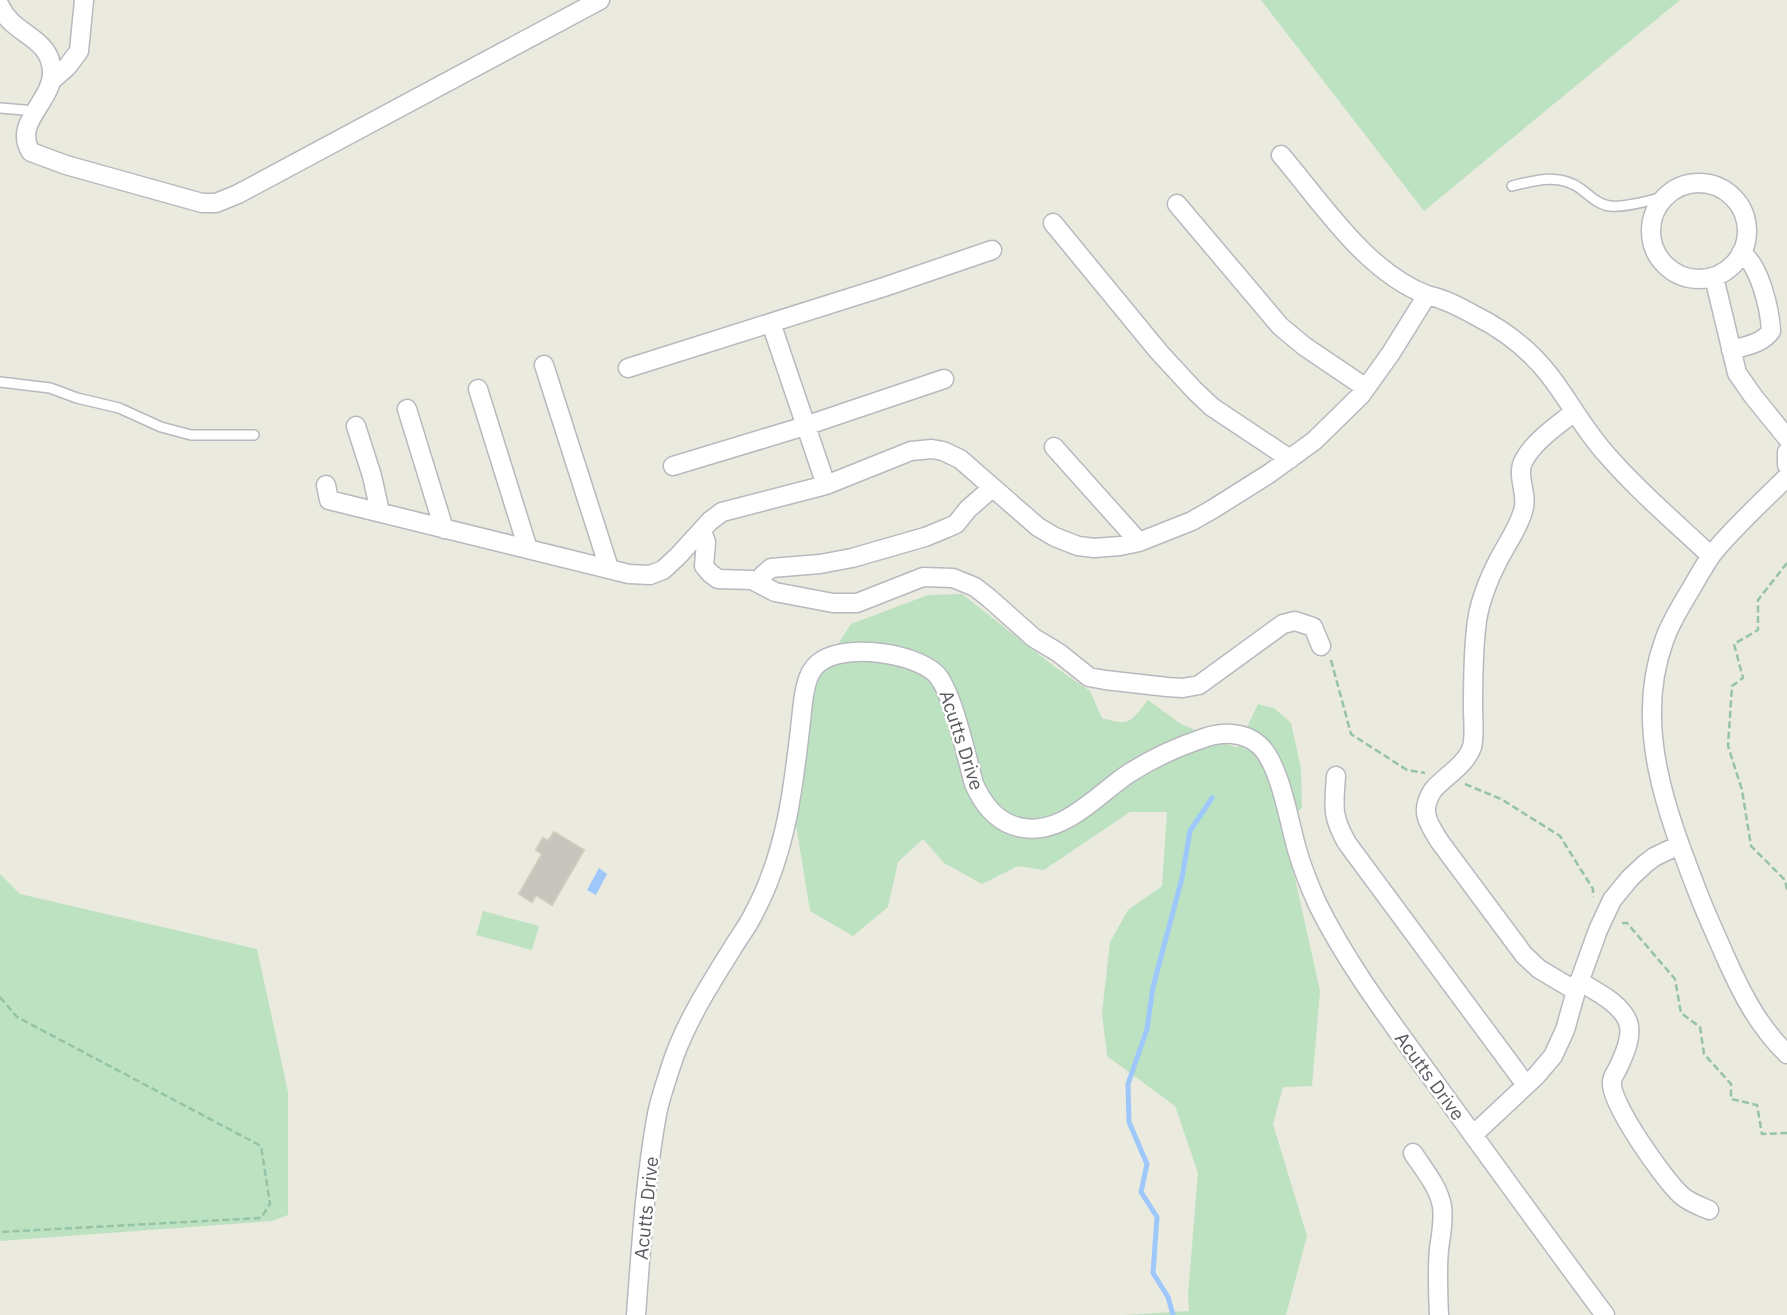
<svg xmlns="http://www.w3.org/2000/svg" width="1787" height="1315" font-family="'IBM Plex Sans',sans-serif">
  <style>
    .green { fill: #bce2c1 }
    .water { fill: #9ec7fc }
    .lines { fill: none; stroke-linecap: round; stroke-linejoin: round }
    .stream { stroke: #9ec7fc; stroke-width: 5 }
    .building { fill: #c6c4bd; stroke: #cfccbe; stroke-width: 2 }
    .service-casing { stroke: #b7b9be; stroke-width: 12 }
    .minor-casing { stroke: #b7b9be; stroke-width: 21 }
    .path { stroke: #95c3a8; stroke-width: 2.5; stroke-dasharray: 7 3.5; stroke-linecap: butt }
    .service { stroke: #fff; stroke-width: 9 }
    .minor { stroke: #fff; stroke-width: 18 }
    .labels { text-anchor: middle; stroke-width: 5; stroke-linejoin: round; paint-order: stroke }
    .street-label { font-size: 19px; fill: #585b60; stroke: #fff }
  </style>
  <rect width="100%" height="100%" fill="#ebeadf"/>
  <path class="green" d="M 1261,0 L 1680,0 L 1424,211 Z
    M 962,594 L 1055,667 L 1090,691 L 1102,718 C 1130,726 1130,723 1148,700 L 1181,724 L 1237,748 L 1258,704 L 1274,708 L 1291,723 L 1301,768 L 1302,808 L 1283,824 L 1320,991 L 1312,1086 L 1283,1087 L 1273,1124 L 1307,1236 L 1286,1315 L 1125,1315 L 1189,1311 L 1188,1295 L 1198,1173 L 1175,1106 L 1107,1056 L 1102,1013 L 1110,942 L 1128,910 L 1162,886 L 1167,812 L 1130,812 L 1044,870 L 1018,866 L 982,884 L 944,863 L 923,839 L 898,862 L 888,907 L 853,936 L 810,911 L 795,819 L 814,681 L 851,624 L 928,595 Z
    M 0,874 L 20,894 L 257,949 L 288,1092 L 288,1215 L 272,1221 L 0,1241 Z
    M 483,911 L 539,926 L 532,950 L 476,935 Z"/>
  <path class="water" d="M 599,868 L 607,874 L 596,895 L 587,890 Z"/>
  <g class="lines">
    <path class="stream" d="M 1173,1315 L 1168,1297 L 1153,1273 L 1157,1217 L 1141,1192 L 1147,1164 L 1129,1122 L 1128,1084 L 1147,1029 L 1153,987 L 1182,878 L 1190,831 L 1212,798"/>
  </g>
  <path class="building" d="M 554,832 L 584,850 L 552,905 L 536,895 L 532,902 L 519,894 L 542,854 L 536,850 L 543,838 L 548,841 Z"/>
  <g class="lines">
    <defs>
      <path id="service" d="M 0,108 L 36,111
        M 1512,186 C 1536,180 1560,173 1581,189 C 1590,196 1599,205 1610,206 C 1625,208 1650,200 1665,197
        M 0,382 L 50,388 L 77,398 L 119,408 L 161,427 L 191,435 L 254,435"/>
      <path id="minor" d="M 0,6 C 13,36 51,36 52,72 C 53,101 12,123 31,152 L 66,165 L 202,203 L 216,203 L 238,194 L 600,0
        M 52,80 L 67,67 L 79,51 L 84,0
        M 1281,155 C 1322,203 1366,272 1427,295
        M1651 231a48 48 0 1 1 96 0a48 48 0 1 1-96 0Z
        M 1177,204 L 1280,326 L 1304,346 L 1366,388
        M 1053,223 L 1159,352 L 1195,391 L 1212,407 L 1290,459
        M 1714,277 L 1737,373 L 1753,396 L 1787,438
        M 771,323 L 826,485
        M 1731,350 C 1745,346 1762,344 1771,331 C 1770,311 1760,264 1741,253
        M 544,365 L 609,568
        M 628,368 L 884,287 L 992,250
        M 478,389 L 528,549
        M 407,409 L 444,529
        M 1574,412 C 1557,426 1535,440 1524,460 C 1515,476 1529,494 1523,511 C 1518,529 1507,543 1499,559 C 1488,580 1478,606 1476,629 C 1473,656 1473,683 1473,709 C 1473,721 1475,735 1472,747 C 1466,765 1445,776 1433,790 C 1419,811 1428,823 1440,842 L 1524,955 L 1539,969 L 1576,991
        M 356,426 L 372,476 L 380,512
        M 1054,447 L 1139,542
        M 1787,452 L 1787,465
        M 673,466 L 805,426 L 944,379
        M 1787,477 C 1762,502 1735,526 1713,553 C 1705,564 1698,577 1691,589 C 1681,606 1670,623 1664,641 C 1633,726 1667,813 1698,893 C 1706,914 1716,935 1725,956 C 1741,992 1758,1026 1787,1054
        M 326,485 L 329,500 L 629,574 L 650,575 L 663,570 L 678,556 L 710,521 L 722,512 L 826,485 L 911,451 L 932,449 L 943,451 L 960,459 L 1038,527 L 1055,537 L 1078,546 L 1094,548 L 1120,546 L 1139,542 L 1192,521 L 1213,509 L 1270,473 L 1314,441 L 1361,395 L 1391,353 L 1427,295 C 1445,299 1460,307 1476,316 C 1506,331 1530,350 1550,376 C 1570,402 1585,431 1607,455 C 1638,491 1676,523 1711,556
        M 702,531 L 706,542 L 704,566 L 710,573 L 718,579 L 752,580 L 775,592 L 833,603 L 857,603 L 923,577 L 953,578 L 975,587 L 989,598 L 1034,638 L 1059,653 L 1089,677 L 1105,680 L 1167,687 L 1183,688 L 1199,685 L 1283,624 L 1295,621 L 1313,627 L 1321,646
        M 760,584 L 763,575 L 771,568 L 820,564 L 852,558 L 925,537 L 947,528 L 956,524 L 968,509 L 992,488
        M 1336,776 C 1334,806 1331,815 1347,843 L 1526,1085
        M 1579,981 C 1595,991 1621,1003 1628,1022 C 1633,1036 1624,1055 1618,1068 C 1616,1072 1612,1077 1612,1082 C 1609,1102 1665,1181 1681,1195 C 1688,1202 1700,1206 1709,1210
        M 1473,1135 L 1536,1076 L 1553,1056 L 1565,1030 L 1576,991 L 1598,930 L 1612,900 L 1630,878 L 1645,864 L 1654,857 L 1679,845
        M 1413,1153 C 1424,1170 1438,1186 1442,1206 C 1444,1221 1441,1235 1439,1249 C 1437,1271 1438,1293 1439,1315
        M 636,1315 C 641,1248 645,1180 657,1114 C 661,1094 668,1076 674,1057 C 688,1019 710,984 732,949 C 739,937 748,926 754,913 C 789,848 795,774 803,702 C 805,687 808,668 823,660 C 849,644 913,653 935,673 C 952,688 967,759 974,784 C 982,802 993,818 1012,825 C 1057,842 1094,797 1128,774 C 1151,759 1177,747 1204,738 C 1221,732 1244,731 1259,745 C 1281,765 1289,824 1298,853 C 1303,870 1310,887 1317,903 C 1350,970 1396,1028 1439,1088 C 1494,1164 1549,1240 1605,1315"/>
    </defs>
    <use href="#service" class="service-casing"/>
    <use href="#minor" class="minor-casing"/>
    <path class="path" d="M 1787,563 L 1758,600 L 1758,630 L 1734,644 L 1743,678 L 1732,686 L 1728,746 L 1742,790 L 1751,846 L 1785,880 L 1787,890
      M 1331,660 L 1351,734 L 1407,770 L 1425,773
      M 1465,784 L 1501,799 L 1560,836 L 1593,889 L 1593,897
      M 1622,923 L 1627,923 L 1675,979 L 1681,1013 L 1700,1027 L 1704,1054 L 1731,1084 L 1731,1099 L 1757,1105 L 1762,1134 L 1787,1133
      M 0,997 L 17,1017 L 261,1146 L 270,1204 L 261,1218 L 0,1232"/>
    <use href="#service" class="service"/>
    <use href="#minor" class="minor"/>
  </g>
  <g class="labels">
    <g class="street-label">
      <text transform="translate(962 740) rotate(72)" y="7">Acutts Drive</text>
      <text transform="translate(1430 1076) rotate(54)" y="7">Acutts Drive</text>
      <text transform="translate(646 1208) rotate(-84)" y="7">Acutts Drive</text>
    </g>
  </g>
</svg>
